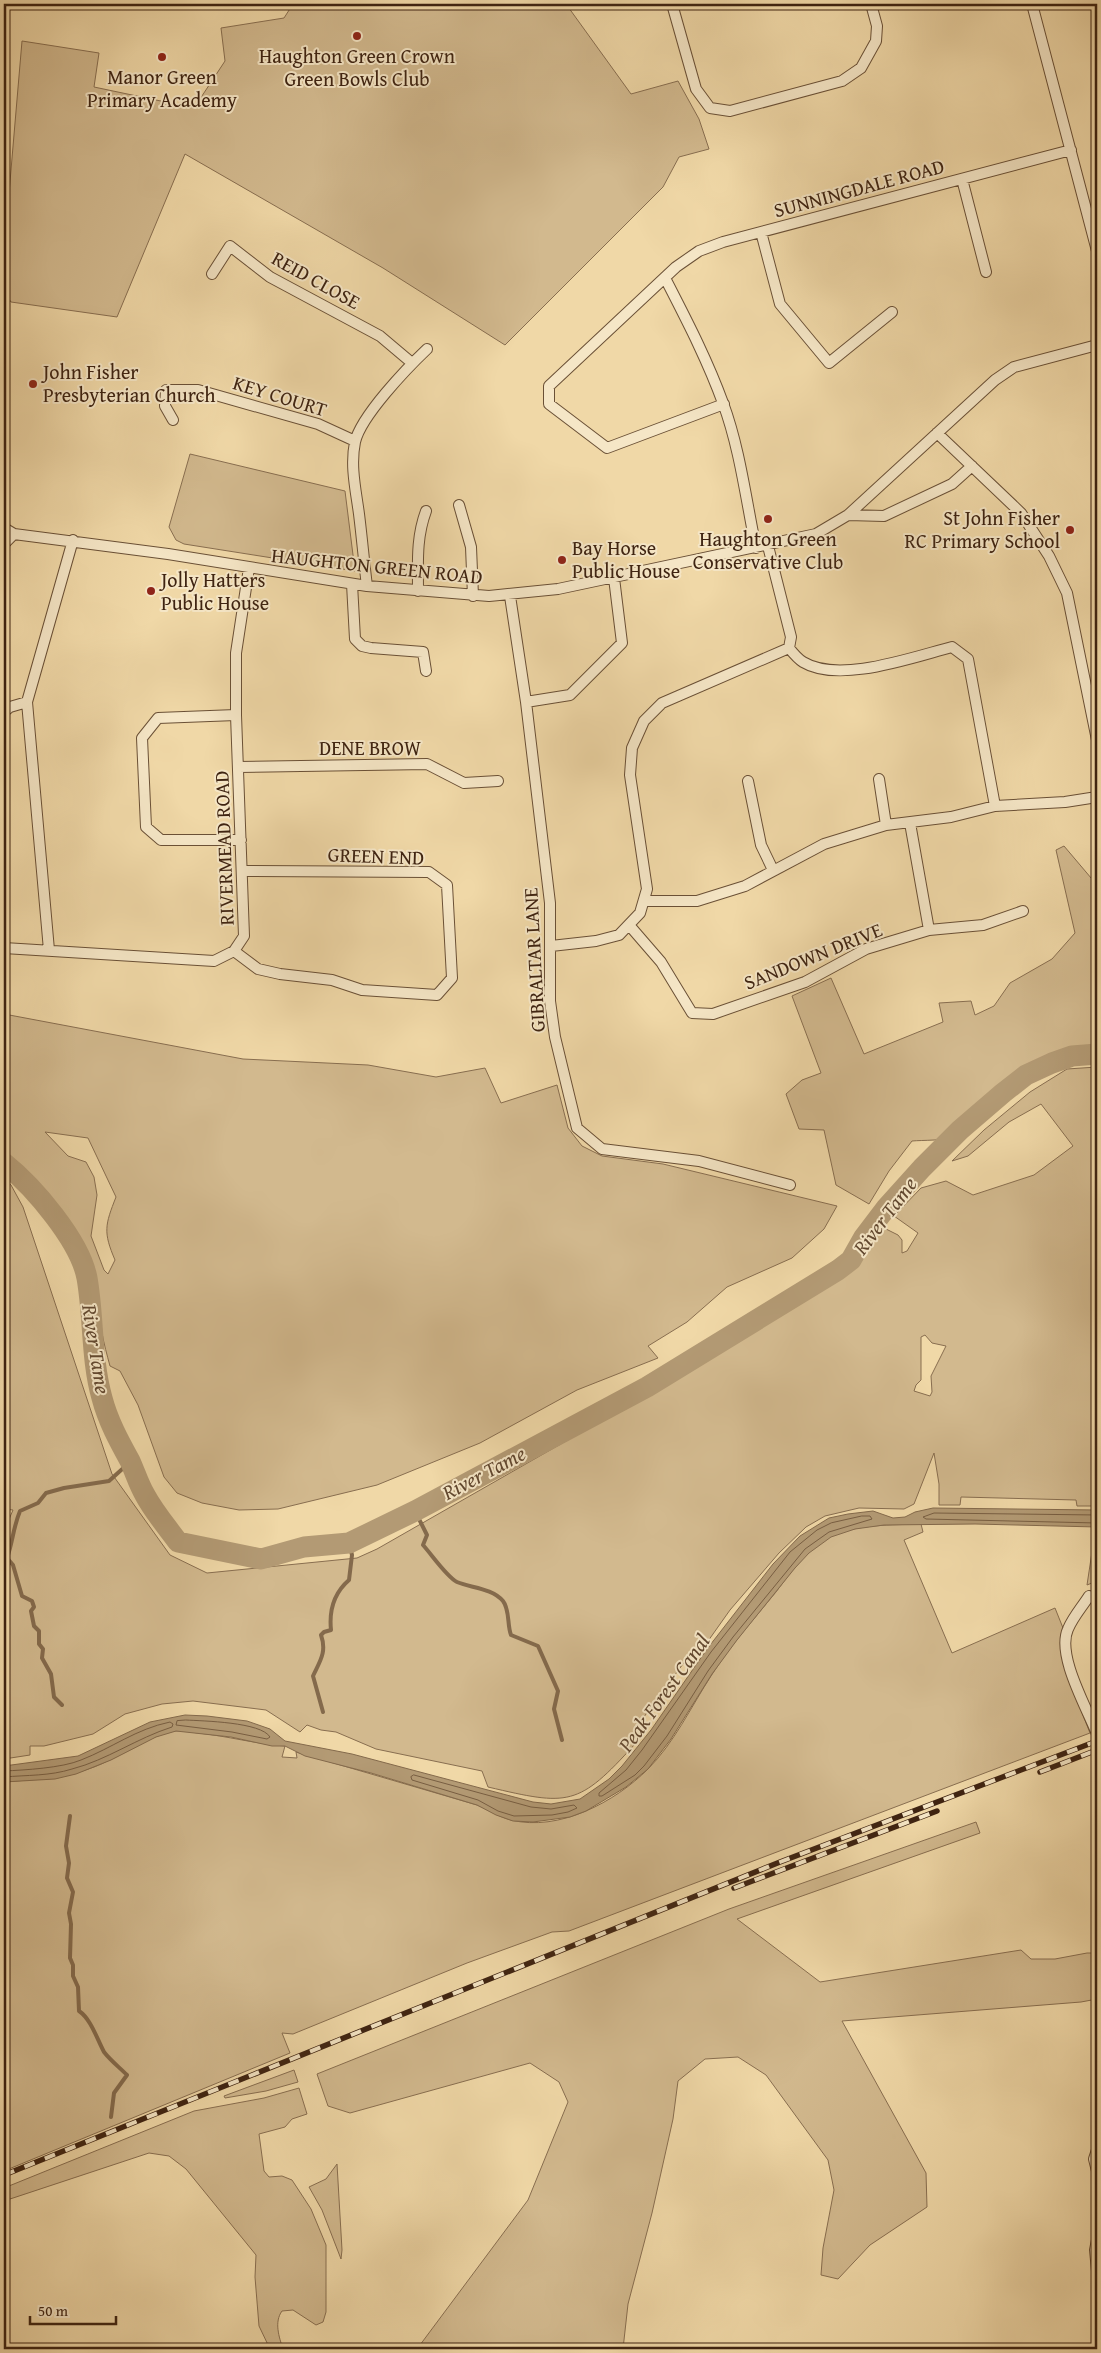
<svg xmlns="http://www.w3.org/2000/svg" width="1101" height="2353" font-family="'Gentium Book Plus',serif">
  <style>
    .green { fill: #d2b98e; stroke: #886e50; fill-rule: evenodd }
    .water { fill: #b39a74; stroke: #846a4c }
    .lines { fill: none; stroke-linecap: round; stroke-linejoin: round }
    .shore { stroke: #785e42; stroke-width: 1 }
    .stream { stroke: #846a4c; stroke-width: 4 }
    .river { stroke: #b39a74; stroke-width: 21 }
    .street-casing { stroke: #6a5036; stroke-width: 12 }
    .street { stroke: #f5e6c6; stroke-width: 10 }
    .rail-casing { stroke: #3e2311; stroke-width: 5.5 }
    .rail { stroke: #f5e6c6; stroke-width: 4; stroke-dasharray: 11; stroke-linecap: butt }
    .poi-dot { fill: #8f2418; stroke: #f5e6c6; stroke-width: 2 }
    .labels { text-anchor: middle; stroke-width: 4; stroke-linejoin: round; paint-order: stroke }
    .poi-label { font-size: 20px; fill: #3e2311; stroke: #f5e6c6 }
    .street-label { font-size: 20px; fill: #3e2311; stroke: #f5e6c6 }
    .water-label { font-size: 21px; font-style: italic; fill: #61472f; stroke: #f5e6c6 }
  </style>
  <rect width="100%" height="100%" fill="#f0d8a7"/>
  <filter id="stains"><feTurbulence type="fractalNoise" baseFrequency=".004" numOctaves="4"/><feColorMatrix values="0 0 0 0 .2 0 0 0 0 .09 0 0 0 0 .02 0 0 0 .5 -.17"/></filter>
  <radialGradient id="worn" r=".72"><stop offset=".6" stop-color="#630" stop-opacity="0"/><stop offset="1" stop-color="#630" stop-opacity=".3"/></radialGradient>
  <path class="green" d="M 293,4 L 566,4 L 631,94 L 678,81 L 699,119 L 709,149 L 679,157 L 663,187 L 505,345 L 383,268 L 185,154 L 117,317 L 11,302 L 4,292 L 4,252 L 22,41 L 99,53 L 94,87 L 194,108 L 225,61 L 221,28 L 284,18 Z
    M 190,454 L 345,491 L 355,571 L 184,544 L 176,540 L 169,527 Z
    M 1064,846 L 1097,885 L 1097,1045 L 1093,1045 L 1092,1054 C 1045,1059 1013,1083 979,1113 C 971,1120 963,1130 954,1136 C 947,1141 922,1140 912,1141 L 889,1171 L 869,1204 L 836,1185 L 824,1130 L 799,1129 L 786,1094 L 802,1080 L 821,1073 L 792,996 L 831,978 L 864,1054 L 943,1022 L 939,1003 L 971,1001 L 975,1015 L 994,1006 L 1010,983 L 1052,959 L 1075,933 L 1056,850 Z
    M 4,1014 L 243,1059 L 368,1065 L 436,1077 L 485,1068 L 501,1103 L 557,1085 L 568,1128 L 582,1146 L 602,1156 L 663,1164 L 837,1206 L 824,1229 L 792,1258 L 727,1287 L 687,1322 L 648,1346 L 658,1358 L 577,1390 L 480,1443 L 377,1485 L 278,1509 L 239,1510 L 202,1503 L 177,1493 L 164,1477 L 138,1405 L 120,1371 L 110,1366 C 107,1355 104,1344 102,1333 C 97,1308 98,1282 88,1258 C 73,1224 31,1181 4,1155 ZM 45,1132 L 88,1138 L 116,1197 C 105,1225 103,1232 115,1260 L 108,1274 L 104,1270 L 91,1236 L 97,1195 L 94,1177 L 86,1162 L 68,1156 Z
    M 1097,1067 L 1097,1506 L 1077,1506 L 1076,1500 L 961,1497 L 960,1505 L 939,1505 L 939,1484 L 934,1453 L 914,1504 L 904,1509 L 859,1508 L 825,1516 L 806,1527 L 779,1553 L 730,1610 L 696,1658 L 694,1649 L 635,1729 L 635,1744 C 578,1807 569,1806 488,1787 L 482,1771 L 376,1749 L 336,1732 L 321,1730 L 307,1725 L 300,1732 L 266,1710 L 193,1701 L 162,1704 L 125,1714 L 93,1734 L 44,1746 L 30,1746 L 30,1755 L 4,1759 L 4,1531 L 13,1510 L 4,1509 L 4,1178 L 11,1185 L 23,1207 L 112,1474 L 170,1555 L 207,1573 L 357,1558 L 377,1549 L 720,1353 L 716,1346 L 783,1302 L 839,1270 L 851,1260 L 874,1223 L 898,1235 L 902,1240 L 902,1253 L 907,1251 L 918,1233 L 894,1216 L 921,1188 L 946,1181 L 973,1195 L 1034,1175 L 1073,1146 L 1041,1104 L 1009,1122 L 968,1156 L 952,1161 L 984,1130 L 1030,1092 L 1067,1069 ZM 925,1335 L 932,1343 L 946,1346 L 931,1376 L 932,1392 L 930,1396 L 914,1391 L 916,1385 L 921,1380 L 921,1337 Z
    M 921,1524 L 923,1532 L 904,1540 L 952,1653 L 1055,1608 L 1063,1628 L 1067,1674 L 1090,1733 L 569,1931 L 552,1932 L 467,1963 L 293,2034 L 282,2033 L 290,2053 L 4,2171 L 4,1782 C 36,1779 63,1779 94,1767 C 118,1758 150,1735 175,1731 C 182,1730 190,1732 198,1733 C 227,1736 256,1744 285,1746 L 282,1757 L 297,1758 L 296,1752 L 477,1805 C 489,1810 499,1817 511,1820 C 559,1832 615,1802 648,1769 C 674,1743 691,1707 711,1676 C 730,1646 754,1619 776,1592 C 791,1572 808,1547 831,1536 C 859,1524 891,1525 921,1524 Z
    M 1097,1528 L 1097,1581 L 1087,1585 L 1095,1532 Z
    M 976,1822 L 980,1833 L 737,1919 L 820,1982 L 1021,1950 L 1031,1959 L 1055,1959 L 1087,1953 L 1097,1953 L 1097,1999 L 1081,2002 L 842,2021 L 926,2173 L 927,2207 L 870,2245 L 838,2279 L 821,2275 L 823,2248 L 834,2190 L 828,2160 L 766,2075 L 738,2057 L 705,2059 L 678,2081 L 673,2119 L 652,2213 L 628,2304 L 623,2349 L 417,2349 L 528,2200 L 568,2102 L 559,2082 L 530,2063 L 350,2113 L 328,2106 L 317,2074 L 729,1909 Z
    M 294,2070 L 298,2082 L 266,2091 L 225,2098 L 224,2096 Z
    M 299,2088 L 307,2114 L 292,2119 L 285,2127 L 259,2134 L 264,2171 L 269,2177 L 282,2176 L 292,2180 L 311,2209 L 326,2245 L 326,2312 L 323,2322 L 316,2325 L 293,2310 L 282,2311 C 274,2322 279,2337 283,2349 L 270,2349 L 259,2326 L 255,2277 L 256,2255 L 186,2169 L 169,2156 L 149,2153 L 4,2201 L 4,2188 L 194,2111 L 264,2098 Z
    M 337,2164 L 342,2250 L 341,2259 L 322,2210 L 309,2187 L 326,2179 Z"/>
  <path class="water" d="M 933,1508 L 1097,1510 L 1097,1527 L 975,1524 L 884,1525 L 855,1529 L 831,1537 L 809,1553 L 795,1568 L 737,1640 L 712,1674 L 671,1739 L 648,1769 L 626,1787 L 586,1811 L 570,1817 L 533,1822 L 513,1821 L 496,1815 L 477,1805 L 371,1773 L 305,1756 L 285,1746 L 272,1746 L 231,1737 L 176,1731 L 156,1737 L 111,1760 L 76,1774 L 55,1779 L 4,1782 L 4,1766 L 78,1756 L 150,1722 L 185,1715 L 207,1716 L 247,1721 L 270,1729 L 285,1741 L 352,1754 L 533,1802 L 551,1804 L 580,1799 L 609,1779 L 622,1766 L 651,1730 L 707,1649 L 773,1564 L 800,1536 L 829,1518 L 848,1514 L 873,1511 L 893,1518 L 905,1517 L 915,1512 Z"/>
  <g class="lines">
    <path class="shore" d="M 1097,1515 L 934,1513 L 923,1517 L 926,1519 L 1097,1523
      M 862,1516 L 870,1516 L 872,1519 L 829,1532 L 805,1549 L 733,1637 L 708,1671 L 667,1736 L 644,1766 L 635,1775 L 602,1796 L 599,1796 L 599,1793 L 626,1770 L 642,1750 L 711,1652 L 790,1552 L 817,1530 L 831,1523 Z
      M 186,1720 C 203,1721 261,1722 270,1737 L 267,1739 L 232,1732 L 176,1725 L 177,1721 Z
      M 4,1771 C 25,1770 62,1768 81,1760 C 112,1748 136,1729 170,1722 L 173,1724 L 172,1727 C 137,1738 107,1760 72,1769 C 50,1776 27,1775 4,1777
      M 414,1775 L 531,1807 L 551,1809 L 574,1805 L 577,1808 L 568,1812 L 552,1815 L 514,1816 L 498,1811 L 478,1800 L 412,1780 L 411,1777 Z"/>
    <path class="stream" d="M 415,1511 L 427,1535 L 423,1545 C 432,1555 447,1577 457,1582 C 471,1588 492,1588 503,1601 C 510,1610 507,1625 511,1635 L 538,1646 L 558,1691 L 554,1709 L 562,1740
      M 62,1705 L 54,1697 L 51,1674 L 42,1658 L 43,1649 L 39,1644 L 39,1631 L 34,1626 L 31,1611 L 34,1607 L 32,1601 L 22,1596 L 13,1565 L 7,1558 C 13,1541 13,1528 20,1511 L 38,1503 L 46,1493 L 64,1488 L 109,1481 L 130,1462
      M 323,1712 L 313,1676 C 320,1661 327,1652 321,1635 L 324,1632 L 331,1630 C 329,1611 334,1593 349,1580 L 352,1555 L 349,1543
      M 70,1816 L 66,1846 L 69,1863 L 67,1878 L 73,1892 L 69,1913 L 71,1924 L 70,1958 L 73,1965 L 73,1976 L 78,1987 L 79,2011 C 91,2019 97,2039 104,2052 C 111,2061 119,2067 127,2075 L 114,2093 L 111,2117"/>
    <path class="river" d="M 4,1163 C 34,1187 80,1241 87,1278 C 94,1318 91,1359 102,1398 C 108,1421 119,1441 130,1461 C 135,1472 139,1485 145,1495 C 154,1512 167,1527 178,1542 L 261,1559 L 304,1547 L 349,1543 L 415,1511 L 647,1387 L 838,1270 L 851,1260 L 864,1237 L 886,1208 L 922,1168 L 960,1130 L 1003,1093 L 1026,1075 L 1052,1063 L 1072,1056 L 1097,1054"/>
    <defs>
      <path id="street" d="M 672,4 L 696,89 L 710,108 L 730,111 L 842,81 L 861,68 L 876,41 L 877,26 L 871,4
        M 1032,4 L 1097,251
        M 962,179 L 986,272
        M 761,232 L 780,304 L 829,363 L 892,312
        M 212,274 L 230,246 L 270,277 L 380,336 L 412,363
        M 665,278 C 686,319 707,359 723,403 C 740,449 746,500 756,548
        M 724,404 L 607,448 L 549,404 L 549,386 L 676,267 L 699,251 L 723,242 L 1071,150
        M 173,420 L 165,406 L 166,390 L 198,390 L 318,424 L 355,441
        M 937,433 L 1021,513 L 1049,556 L 1067,593 L 1097,740
        M 459,505 L 471,547 L 473,596
        M 848,515 L 884,516 L 952,484 L 972,466
        M 4,528 L 14,534 L 168,554 L 367,586 L 489,596 L 558,589 L 816,534 L 848,515 L 995,380 L 1014,367 L 1097,345
        M 4,544 L 14,534
        M 352,584 L 355,639 L 362,646 L 371,648 L 423,652 L 426,671
        M 367,586 C 364,562 362,538 359,514 C 356,491 350,466 355,442 C 361,416 407,368 427,349
        M 418,591 C 418,563 416,538 426,511
        M 510,596 L 526,702 L 550,903 L 550,1001 L 555,1037 L 577,1128 L 602,1149 L 699,1161 L 790,1185
        M 789,648 C 793,653 798,659 803,662 C 839,684 913,657 952,647 L 968,659 L 995,806
        M 526,702 L 570,695 L 622,643 L 614,578
        M 4,712 L 10,707 L 27,702
        M 236,715 L 158,718 L 142,738 L 146,827 L 161,840 L 241,840
        M 238,767 L 427,764 L 464,783 L 498,781
        M 879,779 L 886,825
        M 748,781 L 761,845 L 773,870
        M 910,823 L 929,930
        M 644,901 L 697,901 L 745,886 L 824,844 L 886,825 L 951,817 L 995,806 L 1065,802 L 1097,797
        M 629,925 L 661,962 L 692,1013 L 713,1014 L 805,982 L 866,949 L 929,930 L 983,925 L 1023,911
        M 551,946 L 596,941 L 619,935 L 640,913 L 647,889 L 630,775 L 632,748 L 644,721 L 662,703 L 789,648 L 791,637 L 768,546
        M 4,948 L 214,961 L 234,951 L 244,936 L 236,715 L 236,653 L 249,568
        M 49,950 L 27,702 L 73,540
        M 234,951 L 258,969 L 280,974 L 332,980 L 362,990 L 437,995 L 452,978 L 447,885 L 429,872 L 243,871
        M 1089,1596 C 1082,1607 1073,1617 1068,1629 C 1056,1655 1087,1708 1097,1734
        M 1097,2150 L 1094,2159 L 1097,2171
        M 1097,2240 L 1095,2250 L 1097,2271"/>
    </defs>
    <use href="#street" class="street-casing"/>
    <use href="#street" class="street"/>
    <defs>
      <path id="rail" d="M 1040,1772 L 1097,1750
        M 734,1888 L 937,1811
        M 4,2175 L 780,1862 L 1097,1741"/>
    </defs>
    <use href="#rail" class="rail-casing"/>
    <use href="#rail" class="rail"/>
  </g>
  <g class="poi-dot">
    <circle cx="357" cy="36" r="5"/>
    <circle cx="162" cy="57" r="5"/>
    <circle cx="33" cy="384" r="5"/>
    <circle cx="768" cy="519" r="5"/>
    <circle cx="1070" cy="530" r="5"/>
    <circle cx="562" cy="560" r="5"/>
    <circle cx="151" cy="591" r="5"/>
  </g>
  <g class="labels">
    <g class="poi-label">
      <text x="357" y="63">Haughton Green Crown<tspan x="357" dy="23">Green Bowls Club</tspan></text>
      <text x="162" y="84">Manor Green<tspan x="162" dy="23">Primary Academy</tspan></text>
      <text x="43" y="379" text-anchor="start">John Fisher<tspan x="43" dy="23">Presbyterian Church</tspan></text>
      <text x="1060" y="525" text-anchor="end">St John Fisher<tspan x="1060" dy="23">RC Primary School</tspan></text>
      <text x="768" y="546">Haughton Green<tspan x="768" dy="23">Conservative Club</tspan></text>
      <text x="572" y="555" text-anchor="start">Bay Horse<tspan x="572" dy="23">Public House</tspan></text>
      <text x="161" y="587" text-anchor="start">Jolly Hatters<tspan x="161" dy="23">Public House</tspan></text>
    </g>
    <g class="street-label">
      <text transform="translate(859 188) rotate(-15)" y="7">SUNNINGDALE ROAD</text>
      <text transform="translate(316 280) rotate(29)" y="7">REID CLOSE</text>
      <text transform="translate(280 396) rotate(17)" y="7">KEY COURT</text>
      <text transform="translate(377 566) rotate(6)" y="7">HAUGHTON GREEN ROAD</text>
      <text x="370" y="755">DENE BROW</text>
      <text transform="translate(224 848) rotate(-92)" y="7">RIVERMEAD ROAD</text>
      <text transform="translate(376 856) rotate(2)" y="7">GREEN END</text>
      <text transform="translate(813 956) rotate(-22)" y="7">SANDOWN DRIVE</text>
      <text transform="translate(534 960) rotate(-93)" y="7">GIBRALTAR LANE</text>
    </g>
    <g class="water-label">
      <text transform="translate(885 1216) rotate(-53)" y="7">River Tame</text>
      <text transform="translate(96 1349) rotate(81)" y="7">River Tame</text>
      <text transform="translate(484 1473) rotate(-28)" y="7">River Tame</text>
      <text transform="translate(664 1693) rotate(-54)" y="7">Peak Forest Canal</text>
    </g>
  </g>
  <rect width="1101" height="2353" fill="none" stroke="#f0d8a7" stroke-width="20"/>
  <rect x="5" y="5" width="1091" height="2343" fill="none" stroke="#3e2311" stroke-width="2.5"/>
  <rect x="10" y="10" width="1081" height="2333" fill="none" stroke="#3e2311"/>
  <path d="M30 2316v8h86v-8" fill="none" stroke="#3e2311" stroke-width="2.5"/>
  <text x="38" y="2316" font-size="15" fill="#3e2311" stroke="#f5e6c6" stroke-width="4" paint-order="stroke">50 m</text>
  <rect width="100%" height="100%" filter="url(#stains)"/>
  <rect width="100%" height="100%" fill="url(#worn)"/>
</svg>
